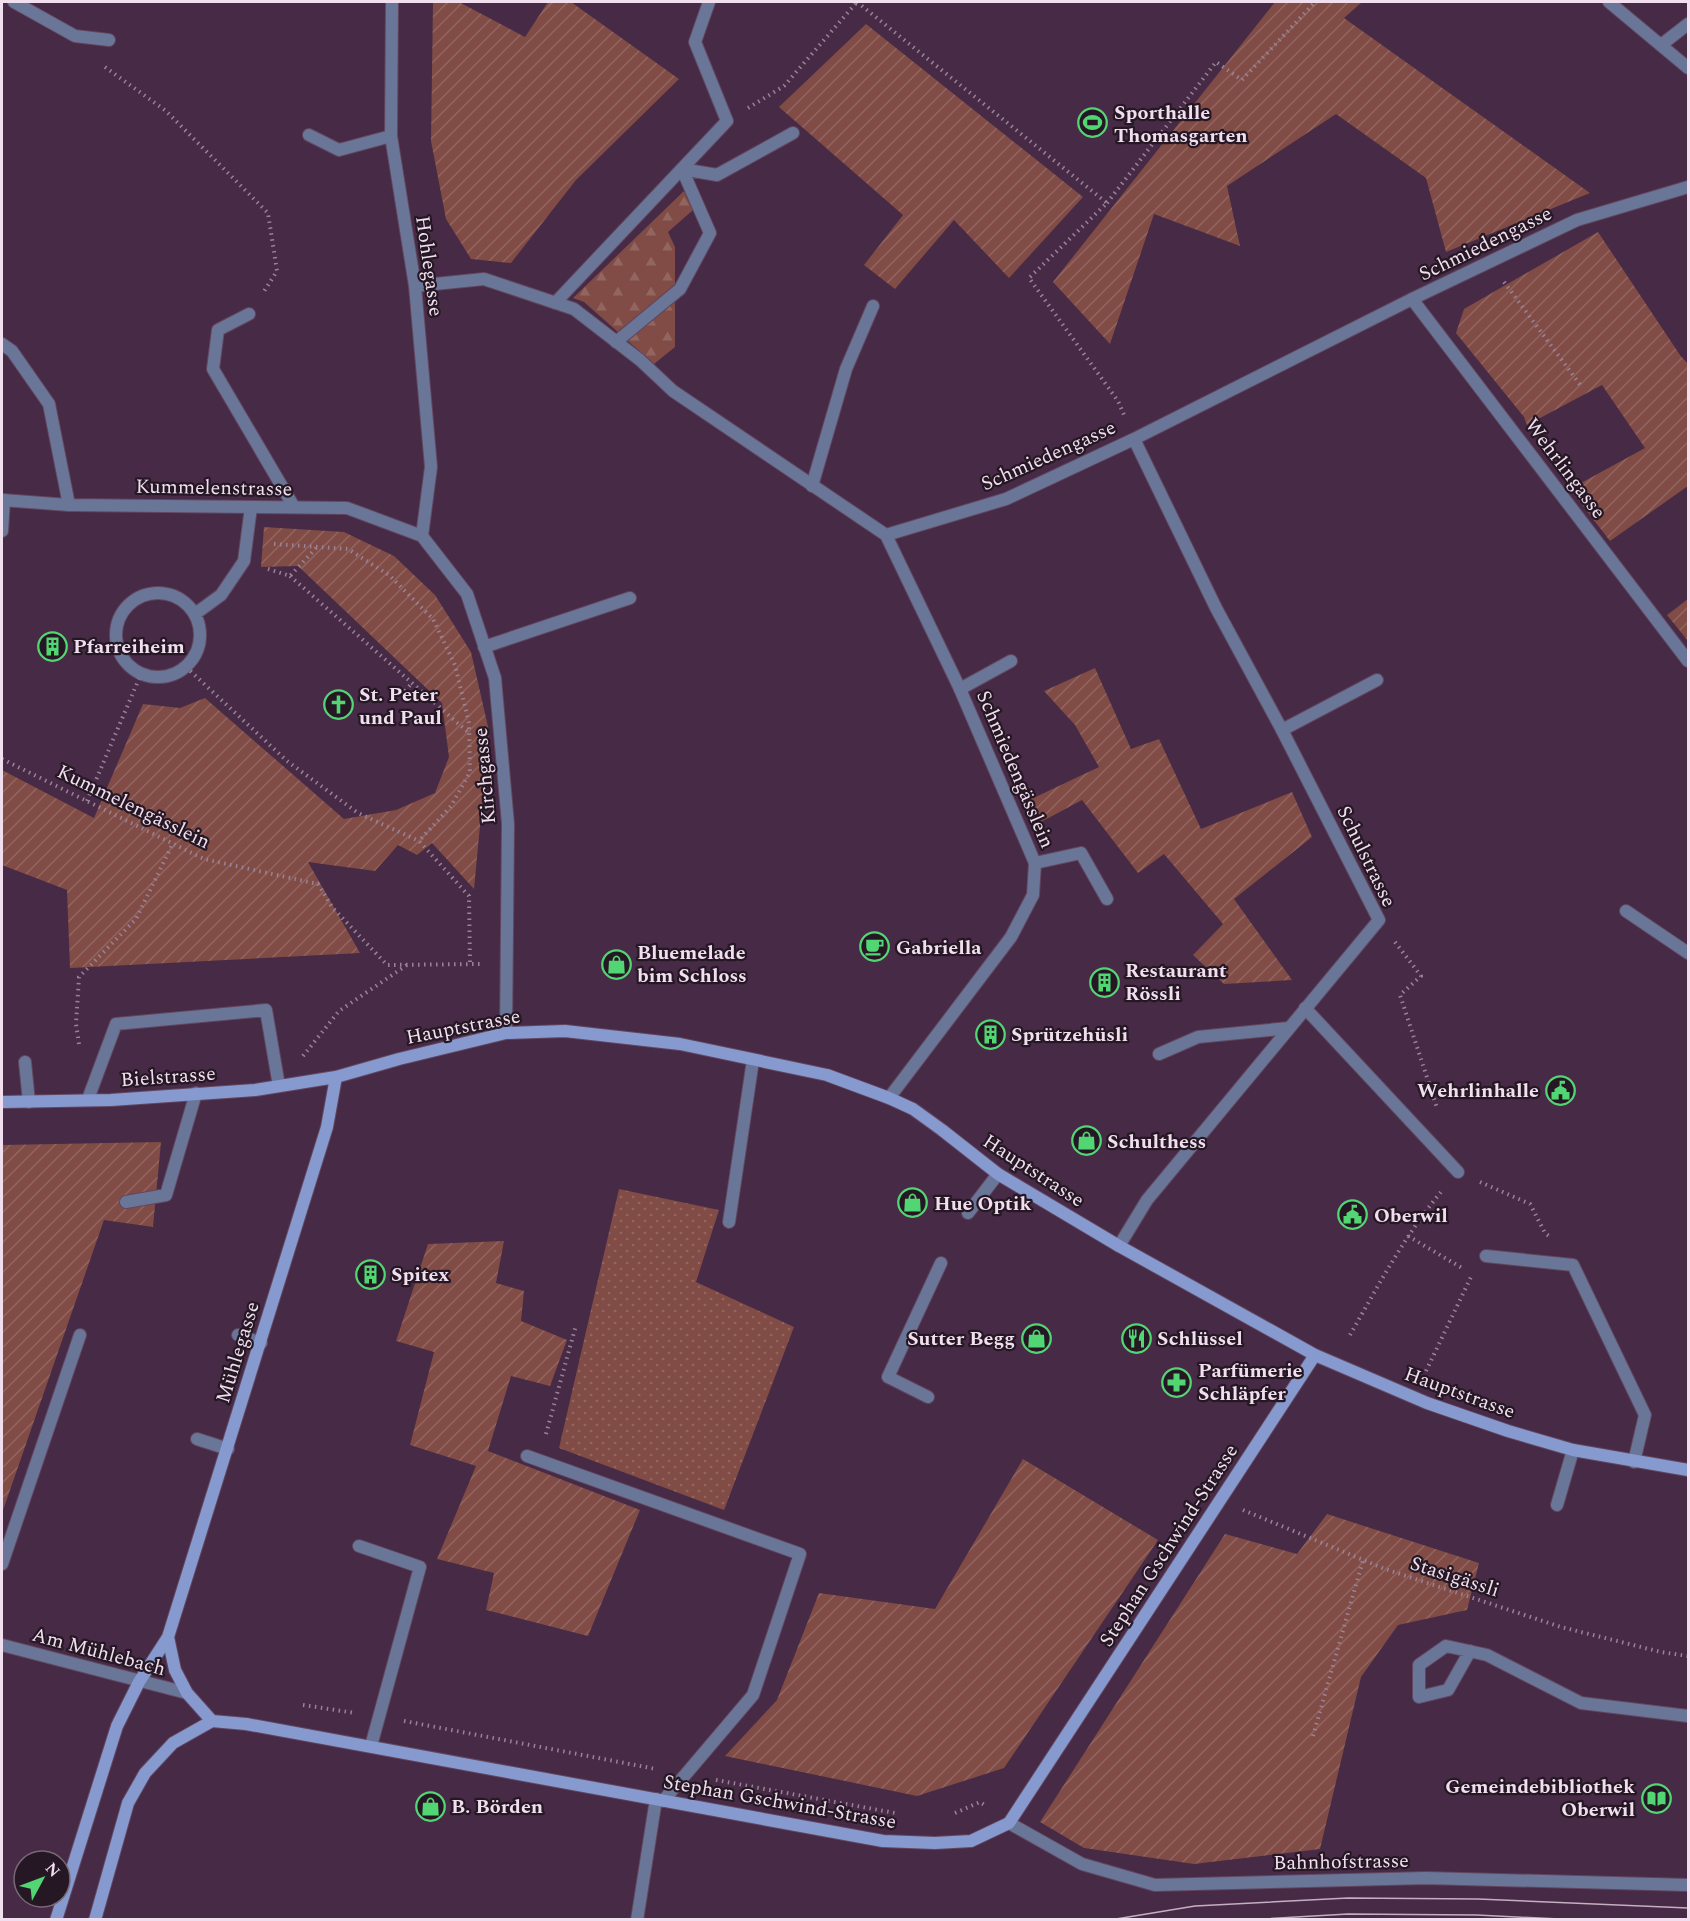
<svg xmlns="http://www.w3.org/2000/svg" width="1690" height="1921" font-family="Spectral,serif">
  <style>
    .grass { fill: url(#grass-dots) }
    .forest { fill: url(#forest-firs) }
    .garden { fill: url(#garden-furrows) }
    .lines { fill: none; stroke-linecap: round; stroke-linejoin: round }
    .lane-casing { stroke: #624760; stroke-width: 14 }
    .street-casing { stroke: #624760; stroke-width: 14 }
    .secondary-casing { stroke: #624760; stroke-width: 14 }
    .path { stroke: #9a8398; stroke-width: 4; stroke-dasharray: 1.5 4.5; stroke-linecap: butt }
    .lane { stroke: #6a7698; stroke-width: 12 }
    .street { stroke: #6a7698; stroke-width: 12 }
    .secondary { stroke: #879acf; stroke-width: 12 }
    .tram { stroke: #c4afc2; stroke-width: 1.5 }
    .labels { text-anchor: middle; stroke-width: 4.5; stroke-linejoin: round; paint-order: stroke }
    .poi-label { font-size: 20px; font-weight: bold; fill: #f1dfef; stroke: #251824; text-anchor: start }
    .street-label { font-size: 20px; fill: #f1dfef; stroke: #251824 }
  </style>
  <defs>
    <pattern id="grass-dots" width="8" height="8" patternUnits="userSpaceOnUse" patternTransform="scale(1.5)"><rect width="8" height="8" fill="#804c45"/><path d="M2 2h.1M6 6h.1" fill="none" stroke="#926560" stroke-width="1.8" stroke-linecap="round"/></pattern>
    <pattern id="forest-firs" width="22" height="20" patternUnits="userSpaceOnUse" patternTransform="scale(1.5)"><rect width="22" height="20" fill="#804c45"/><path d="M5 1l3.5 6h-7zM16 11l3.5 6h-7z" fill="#926560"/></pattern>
    <pattern id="garden-furrows" width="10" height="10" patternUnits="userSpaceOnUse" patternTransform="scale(1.5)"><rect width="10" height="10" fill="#804c45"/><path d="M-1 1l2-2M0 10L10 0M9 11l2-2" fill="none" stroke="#926560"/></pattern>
  </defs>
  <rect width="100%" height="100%" fill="#472a45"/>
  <path class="grass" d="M 619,1189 L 719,1210 L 696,1282 L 794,1327 L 724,1510 L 559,1448 Z"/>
  <path class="forest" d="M 684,191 L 693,210 L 668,232 L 675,247 L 675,347 L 654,364 L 584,302 L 573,298 Z"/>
  <path class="garden" d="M 433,2 L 459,2 L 525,37 L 548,2 L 571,2 L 679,79 L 576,180 L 511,263 L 471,259 L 446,219 L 431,141 Z
    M 1275,2 L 1362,2 L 1344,18 L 1590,193 L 1446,252 L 1426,178 L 1336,114 L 1227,186 L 1240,246 L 1154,214 L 1110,344 L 1053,282 Z
    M 866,24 L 1083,197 L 1009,278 L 954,220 L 895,289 L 864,265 L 903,215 L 779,107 Z
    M 1598,232 L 1680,355 L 1688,364 L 1688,486 L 1610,541 L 1570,489 L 1645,448 L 1602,385 L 1527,425 L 1524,417 L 1456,333 L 1464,309 Z
    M 264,527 L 344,532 L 394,556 L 435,595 L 471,652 L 489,731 L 474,889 L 432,843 L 417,855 L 398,845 L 375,871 L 308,862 L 360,953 L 70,968 L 67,890 L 2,865 L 2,770 L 94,818 L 143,704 L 180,708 L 205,698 L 344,819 L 396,810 L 435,793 L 449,757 L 442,703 L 298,566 L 261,567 Z
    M 1688,599 L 1688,641 L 1667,615 Z
    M 1095,668 L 1131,749 L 1159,739 L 1201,829 L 1292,792 L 1312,837 L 1234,899 L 1292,980 L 1224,984 L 1193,955 L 1223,924 L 1164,854 L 1138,873 L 1082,800 L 1041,822 L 1027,801 L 1099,767 L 1075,725 L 1044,691 Z
    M 161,1142 L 153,1227 L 104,1220 L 2,1513 L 2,1145 Z
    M 504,1241 L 496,1283 L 524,1291 L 521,1321 L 567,1340 L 550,1386 L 511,1376 L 488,1451 L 640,1510 L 588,1636 L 486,1610 L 494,1573 L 437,1559 L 476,1466 L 410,1445 L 434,1352 L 396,1341 L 428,1244 Z
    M 1023,1459 L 1158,1540 L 1004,1768 L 917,1796 L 725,1756 L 777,1700 L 819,1593 L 935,1609 Z
    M 1327,1514 L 1479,1563 L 1467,1610 L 1398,1625 L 1361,1677 L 1320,1849 L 1194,1864 L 1084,1848 L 1040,1822 L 1225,1534 L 1297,1554 Z"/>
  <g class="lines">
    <defs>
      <path id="lane" d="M 14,2 L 75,36 L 109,40
        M 1661,45 L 1688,24
        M 309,135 L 339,150 L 391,136
        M 682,169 L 717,175 L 793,133
        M 249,314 L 218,330 L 213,369 L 294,507
        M 616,342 L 680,289 L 710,233 L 682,169
        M 2,344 L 12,351 L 49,404 L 69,505
        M 812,486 L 846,369 L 873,306
        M 2,531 L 4,500
        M116 635a42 42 0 1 1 84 0a42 42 0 1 1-84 0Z
        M 195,614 L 221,595 L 244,561 L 251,507
        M 484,647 L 630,598
        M 960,689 L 1011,661
        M 1282,730 L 1377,680
        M 1035,863 L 1081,853 L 1107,899
        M 1626,911 L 1688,953
        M 1305,1008 L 1458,1172
        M 1159,1054 L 1198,1037 L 1289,1028
        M 25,1062 L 29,1102
        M 88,1099 L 116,1024 L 266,1010 L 279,1086
        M 126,1202 L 166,1195 L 196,1093
        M 968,1213 L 998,1174
        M 729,1222 L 753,1060
        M 1486,1256 L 1573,1265 L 1645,1415 L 1634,1462
        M 238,1335 L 261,1343
        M 928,1397 L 888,1377 L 941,1263
        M 197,1439 L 228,1449
        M 527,1456 L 800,1554 L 753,1695 L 663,1801
        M 1557,1505 L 1573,1450
        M 359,1546 L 420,1567 L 371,1746
        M 2,1564 L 80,1335
        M 1470,1651 L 1448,1690 L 1419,1697 L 1419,1665 L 1446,1646 L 1487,1655 L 1581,1703 L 1688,1716
        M 637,1920 L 656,1799"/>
      <path id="street" d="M 392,2 L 391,136 L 415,286 L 431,467 L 422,536
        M 1609,2 L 1688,68
        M 415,286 L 484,279 L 574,309 L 640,360 L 673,391 L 886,535 L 1006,499 L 1134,439 L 1412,299 L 1577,220 L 1688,187
        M 1412,299 L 1688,661
        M 555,303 L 727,121 L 695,42 L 709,2
        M 2,500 L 69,505 L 347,508 L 422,536
        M 886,535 L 960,689 L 1035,863 L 1033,895 L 1011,937 L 889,1098
        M 422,536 L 467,594 L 495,678 L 508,824 L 506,1033
        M 1119,1246 L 1147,1200 L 1379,920 L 1282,730 L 1216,608 L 1134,439
        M 2,1645 L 187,1693
        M 1009,1823 L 1082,1864 L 1155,1885 L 1426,1878 L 1688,1885"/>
      <path id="secondary" d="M 2,1102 L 111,1100 L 255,1090 L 336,1077 L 399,1059 L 506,1033 L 565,1031 L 680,1044 L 827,1075 L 889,1098 L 913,1109 L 942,1130 L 998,1174 L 1119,1246 L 1315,1355 L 1427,1403 L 1508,1431 L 1573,1450 L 1688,1470
        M 168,1637 L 175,1670 L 187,1693 L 212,1721
        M 56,1920 L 117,1726 L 139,1682 L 168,1637 L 327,1127 L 336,1077
        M 95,1920 L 128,1803 L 145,1773 L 173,1743 L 212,1721 L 246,1724 L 883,1841 L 935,1843 L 971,1841 L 1009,1823 L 1315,1355"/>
    </defs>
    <use href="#lane" class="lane-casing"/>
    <use href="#street" class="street-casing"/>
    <use href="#secondary" class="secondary-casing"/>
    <path class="path" d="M 857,2 L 1107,203 L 1029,278 L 1118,401 L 1124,415
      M 105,67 L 166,111 L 268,213 L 277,271 L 263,293
      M 748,108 L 784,86 L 857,2
      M 1107,203 L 1216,62 L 1242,80 L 1315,2
      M 1504,282 L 1581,386
      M 274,544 L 348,549 L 389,575 L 433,619 L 455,665 L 469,723 L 470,772 L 451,806 L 419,841
      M 268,569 L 290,576 L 316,548
      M 290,576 L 469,733
      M 186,667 L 287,761 L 358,813 L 419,841 L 469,896 L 470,964
      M 405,691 L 412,683
      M 2,759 L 204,859 L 318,884 L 332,907 L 387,965 L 480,964
      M 87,801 L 141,674
      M 1395,942 L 1421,976 L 1400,995 L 1437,1108
      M 79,1044 L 76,1024 L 79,977 L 136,919 L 173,843
      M 303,1056 L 339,1011 L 407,965
      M 1480,1182 L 1530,1204 L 1545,1233 L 1549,1236
      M 1408,1236 L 1462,1268
      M 1350,1335 C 1378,1286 1405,1235 1441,1192
      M 1426,1371 L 1471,1277
      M 546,1434 L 576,1325
      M 1243,1510 L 1385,1569 L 1561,1627 L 1661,1652 L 1688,1656
      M 303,1705 L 355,1713
      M 404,1721 L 656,1769
      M 1313,1736 L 1363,1560
      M 716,1780 L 895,1813
      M 955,1813 L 980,1802 L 986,1806"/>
    <use href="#lane" class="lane"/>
    <use href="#street" class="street"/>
    <use href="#secondary" class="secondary"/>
    <path class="tram" d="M 1110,1920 L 1195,1906 L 1348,1898 L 1478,1899 L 1688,1908
      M 1246,1920 L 1348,1914 L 1477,1915 L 1580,1920"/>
  </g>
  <defs>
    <symbol id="stadium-ring" viewBox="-11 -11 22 22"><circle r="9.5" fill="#251824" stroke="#52d673" stroke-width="1.5"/><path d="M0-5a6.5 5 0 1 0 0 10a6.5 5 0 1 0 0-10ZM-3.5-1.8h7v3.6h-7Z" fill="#52d673"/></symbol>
    <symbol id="building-ring" viewBox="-11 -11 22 22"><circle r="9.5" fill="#251824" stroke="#52d673" stroke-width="1.5"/><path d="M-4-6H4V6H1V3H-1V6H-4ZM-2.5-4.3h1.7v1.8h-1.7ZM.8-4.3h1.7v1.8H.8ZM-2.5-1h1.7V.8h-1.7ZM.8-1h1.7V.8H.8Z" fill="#52d673"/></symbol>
    <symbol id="church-ring" viewBox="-11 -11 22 22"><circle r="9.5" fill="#251824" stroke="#52d673" stroke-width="1.5"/><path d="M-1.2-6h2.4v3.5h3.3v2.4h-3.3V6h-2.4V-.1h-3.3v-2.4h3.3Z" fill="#52d673"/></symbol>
    <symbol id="cafe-ring" viewBox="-11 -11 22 22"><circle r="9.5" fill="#251824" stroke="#52d673" stroke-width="1.5"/><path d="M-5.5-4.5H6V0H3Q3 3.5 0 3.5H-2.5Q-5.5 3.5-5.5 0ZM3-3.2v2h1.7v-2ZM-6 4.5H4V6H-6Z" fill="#52d673"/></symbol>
    <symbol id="shop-ring" viewBox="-11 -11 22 22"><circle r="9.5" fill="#251824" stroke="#52d673" stroke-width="1.5"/><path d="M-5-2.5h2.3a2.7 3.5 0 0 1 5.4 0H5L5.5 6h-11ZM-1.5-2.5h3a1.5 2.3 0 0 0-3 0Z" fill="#52d673"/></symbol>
    <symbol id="civic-ring" viewBox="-11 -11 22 22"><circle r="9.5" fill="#251824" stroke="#52d673" stroke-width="1.5"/><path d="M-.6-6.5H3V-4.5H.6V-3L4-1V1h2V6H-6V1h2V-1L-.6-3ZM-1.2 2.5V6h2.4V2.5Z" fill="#52d673"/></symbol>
    <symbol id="restaurant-ring" viewBox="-11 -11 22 22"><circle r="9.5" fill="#251824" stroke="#52d673" stroke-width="1.5"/><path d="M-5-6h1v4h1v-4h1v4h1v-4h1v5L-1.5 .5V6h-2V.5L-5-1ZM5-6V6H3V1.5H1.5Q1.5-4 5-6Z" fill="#52d673"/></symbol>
    <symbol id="pharmacy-ring" viewBox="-11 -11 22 22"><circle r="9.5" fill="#251824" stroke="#52d673" stroke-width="1.5"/><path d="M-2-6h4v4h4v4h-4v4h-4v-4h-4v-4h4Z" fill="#52d673"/></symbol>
    <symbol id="library-ring" viewBox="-11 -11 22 22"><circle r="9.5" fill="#251824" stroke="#52d673" stroke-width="1.5"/><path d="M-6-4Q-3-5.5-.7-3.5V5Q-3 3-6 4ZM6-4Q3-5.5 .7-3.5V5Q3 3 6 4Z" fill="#52d673"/></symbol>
  </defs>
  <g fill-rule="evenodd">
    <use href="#stadium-ring" x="1076" y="106" width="33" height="33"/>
    <use href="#building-ring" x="36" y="630" width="33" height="33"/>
    <use href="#church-ring" x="322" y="688" width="33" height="33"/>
    <use href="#cafe-ring" x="858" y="930" width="33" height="33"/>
    <use href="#shop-ring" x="600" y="948" width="33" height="33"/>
    <use href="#building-ring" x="1088" y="966" width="33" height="33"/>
    <use href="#building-ring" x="974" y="1018" width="33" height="33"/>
    <use href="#civic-ring" x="1544" y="1074" width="33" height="33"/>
    <use href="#shop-ring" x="1070" y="1124" width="33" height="33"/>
    <use href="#shop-ring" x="896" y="1186" width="33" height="33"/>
    <use href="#civic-ring" x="1336" y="1198" width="33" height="33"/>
    <use href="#building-ring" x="354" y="1258" width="33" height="33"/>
    <use href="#shop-ring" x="1020" y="1322" width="33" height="33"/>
    <use href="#restaurant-ring" x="1120" y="1322" width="33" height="33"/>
    <use href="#pharmacy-ring" x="1160" y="1366" width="33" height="33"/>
    <use href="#library-ring" x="1640" y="1782" width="33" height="33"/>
    <use href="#shop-ring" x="414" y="1790" width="33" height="33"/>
  </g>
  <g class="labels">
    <g class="poi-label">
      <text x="1114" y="119">Sporthalle<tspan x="1114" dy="23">Thomasgarten</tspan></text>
      <text x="73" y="653">Pfarreiheim</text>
      <text x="359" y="701">St. Peter<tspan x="359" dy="23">und Paul</tspan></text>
      <text x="896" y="954">Gabriella</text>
      <text x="637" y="959">Bluemelade<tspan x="637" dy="23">bim Schloss</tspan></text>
      <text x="1125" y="977">Restaurant<tspan x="1125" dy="23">Rössli</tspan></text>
      <text x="1011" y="1041">Sprützehüsli</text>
      <text x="1539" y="1097" text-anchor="end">Wehrlinhalle</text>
      <text x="1107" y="1148">Schulthess</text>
      <text x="934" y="1210">Hue Optik</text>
      <text x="1374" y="1222">Oberwil</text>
      <text x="391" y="1281">Spitex</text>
      <text x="1015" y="1345" text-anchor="end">Sutter Begg</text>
      <text x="1157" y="1345">Schlüssel</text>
      <text x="1198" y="1377">Parfümerie<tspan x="1198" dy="23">Schläpfer</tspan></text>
      <text x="1635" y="1793" text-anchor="end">Gemeindebibliothek<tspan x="1635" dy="23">Oberwil</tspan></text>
      <text x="451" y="1813">B. Börden</text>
    </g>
    <g class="street-label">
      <text transform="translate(1485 243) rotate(-26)" y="7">Schmiedengasse</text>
      <text transform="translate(430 266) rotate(82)" y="7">Hohlegasse</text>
      <text transform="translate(1048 455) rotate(-24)" y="7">Schmiedengasse</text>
      <text transform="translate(1566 468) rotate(53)" y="7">Wehrlingasse</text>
      <text transform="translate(214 487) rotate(1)" y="7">Kummelenstrasse</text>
      <text transform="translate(1016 769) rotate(67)" y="7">Schmiedengässlein</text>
      <text transform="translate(484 776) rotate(-95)" y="7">Kirchgasse</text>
      <text transform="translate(134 806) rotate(26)" y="7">Kummelengässlein</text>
      <text transform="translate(1367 856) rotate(64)" y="7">Schulstrasse</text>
      <text transform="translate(463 1026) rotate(-11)" y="7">Hauptstrasse</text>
      <text transform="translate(168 1076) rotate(-4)" y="7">Bielstrasse</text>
      <text transform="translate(1034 1170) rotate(33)" y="7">Hauptstrasse</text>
      <text transform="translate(237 1352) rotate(-73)" y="7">Mühlegasse</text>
      <text transform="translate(1460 1392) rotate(20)" y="7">Hauptstrasse</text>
      <text transform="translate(1168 1545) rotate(-57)" y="7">Stephan Gschwind-Strasse</text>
      <text transform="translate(1455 1576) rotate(18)" y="7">Stasigässli</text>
      <text transform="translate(99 1651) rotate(15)" y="7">Am Mühlebach</text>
      <text transform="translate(780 1801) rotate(10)" y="7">Stephan Gschwind-Strasse</text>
      <text transform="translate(1341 1861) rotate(-1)" y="7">Bahnhofstrasse</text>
    </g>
  </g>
  <rect width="1690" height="1921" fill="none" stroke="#f1dfef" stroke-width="6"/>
  <g transform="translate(42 1879) rotate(49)"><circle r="28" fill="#251824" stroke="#776875" stroke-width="1.5"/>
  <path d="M0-4.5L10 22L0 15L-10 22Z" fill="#52d673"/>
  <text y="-9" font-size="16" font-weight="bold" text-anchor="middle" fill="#f1dfef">N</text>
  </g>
</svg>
